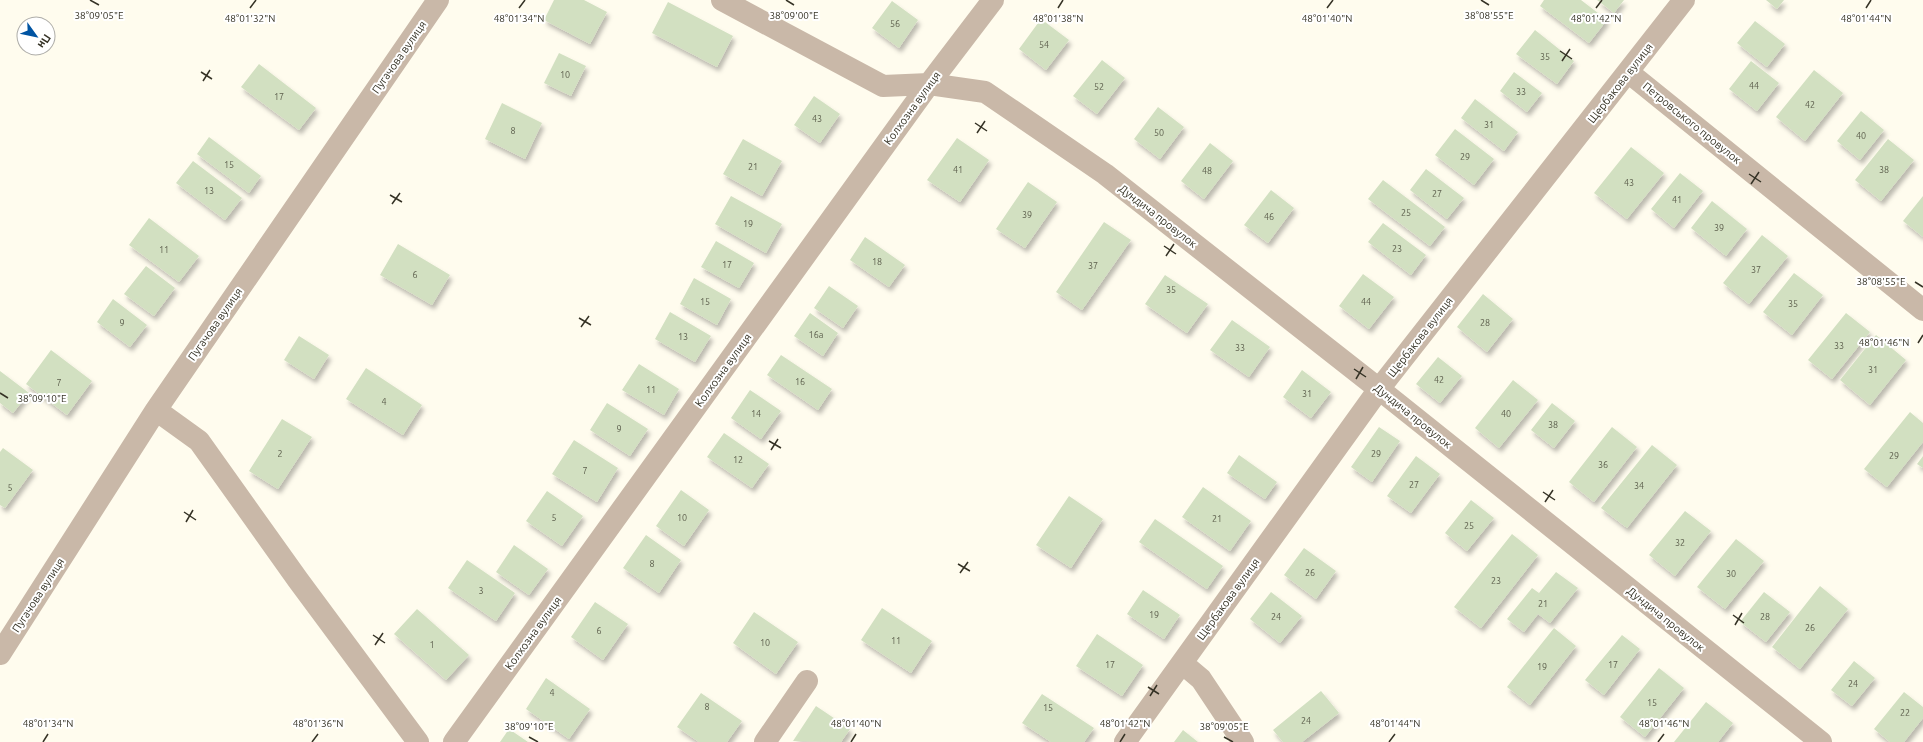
<svg xmlns="http://www.w3.org/2000/svg" width="1923" height="742" font-family="Ubuntu,sans-serif">
  <style>
    .building { fill: #d2e0c1; filter: url(#shadow) }
    .lines { fill: none; stroke-linecap: round; stroke-linejoin: round }
    .minor { stroke: #c9b8a8; stroke-width: 22 }
    .ticks { fill: none; stroke: #353225; stroke-width: 1.5 }
    .labels { text-anchor: middle; stroke-width: 4; stroke-linejoin: round; paint-order: stroke }
    .number-label { font-size: 9px; fill: #5c5e4c }
    .street-label { font-size: 11px; fill: #353225; stroke: #fff }
    .ticks-label { font-size: 10px; text-anchor: middle; fill: #353225; stroke: #fff; stroke-width: 4; stroke-linejoin: round; paint-order: stroke }
  </style>
  <defs>
    <filter id="shadow"><feDropShadow dx="2.5" dy="4.5" stdDeviation="2" flood-color="#0004"/></filter>
  </defs>
  <rect width="100%" height="100%" fill="#fffcee"/>
  <path class="building" d="M 554,0 L 584,0 L 607,12 L 590,44 L 544,20 Z
    M 1544,0 L 1581,0 L 1607,20 L 1589,43 L 1540,6 Z
    M 1597,0 L 1624,0 L 1614,13 Z
    M 1766,0 L 1784,0 L 1777,9 Z
    M 892,1 L 918,20 L 899,48 L 872,28 Z
    M 668,2 L 733,36 L 717,67 L 652,33 Z
    M 1041,19 L 1069,40 L 1046,70 L 1019,49 Z
    M 1755,21 L 1785,44 L 1767,67 L 1737,43 Z
    M 1535,30 L 1574,61 L 1557,84 L 1516,54 Z
    M 559,53 L 586,66 L 571,96 L 544,83 Z
    M 1102,60 L 1125,78 L 1097,114 L 1073,96 Z
    M 1751,61 L 1779,83 L 1757,111 L 1729,89 Z
    M 259,64 L 316,108 L 299,130 L 241,87 Z
    M 1814,70 L 1843,93 L 1805,141 L 1776,117 Z
    M 1514,72 L 1542,93 L 1527,112 L 1500,91 Z
    M 814,96 L 840,114 L 820,143 L 794,125 Z
    M 1475,99 L 1518,132 L 1504,151 L 1461,118 Z
    M 502,103 L 542,123 L 525,159 L 485,139 Z
    M 1158,107 L 1184,127 L 1160,159 L 1134,139 Z
    M 1861,111 L 1884,130 L 1860,160 L 1837,141 Z
    M 1455,129 L 1494,159 L 1474,185 L 1435,155 Z
    M 209,137 L 261,176 L 249,193 L 197,154 Z
    M 957,138 L 989,160 L 960,202 L 927,180 Z
    M 743,139 L 782,161 L 762,196 L 723,174 Z
    M 1888,139 L 1914,160 L 1881,201 L 1855,180 Z
    M 1210,143 L 1233,161 L 1204,199 L 1181,181 Z
    M 1631,147 L 1664,173 L 1627,219 L 1594,193 Z
    M 193,161 L 242,198 L 225,220 L 176,183 Z
    M 1426,169 L 1464,198 L 1447,219 L 1410,190 Z
    M 1680,173 L 1703,191 L 1674,228 L 1651,209 Z
    M 1383,180 L 1445,227 L 1430,246 L 1368,199 Z
    M 1028,182 L 1057,202 L 1025,248 L 996,229 Z
    M 1271,190 L 1294,208 L 1268,243 L 1244,225 Z
    M 731,196 L 782,224 L 766,253 L 715,224 Z
    M 1923,196 L 1923,237 L 1903,221 Z
    M 1712,201 L 1747,229 L 1726,256 L 1691,228 Z
    M 149,218 L 199,256 L 179,282 L 129,245 Z
    M 1104,222 L 1131,240 L 1082,310 L 1056,292 Z
    M 1383,223 L 1426,255 L 1411,275 L 1368,242 Z
    M 1762,235 L 1788,256 L 1749,304 L 1723,283 Z
    M 865,237 L 905,265 L 889,287 L 850,260 Z
    M 716,241 L 754,263 L 739,288 L 701,267 Z
    M 398,244 L 450,275 L 432,305 L 380,275 Z
    M 146,266 L 175,288 L 154,316 L 124,294 Z
    M 1794,273 L 1823,295 L 1792,335 L 1763,312 Z
    M 1363,274 L 1394,297 L 1369,329 L 1339,306 Z
    M 1165,275 L 1208,304 L 1187,333 L 1145,304 Z
    M 694,278 L 731,299 L 717,325 L 680,304 Z
    M 829,286 L 858,306 L 843,328 L 814,308 Z
    M 1483,294 L 1513,319 L 1487,352 L 1457,327 Z
    M 113,299 L 147,325 L 130,347 L 97,322 Z
    M 670,312 L 711,336 L 695,362 L 655,339 Z
    M 810,313 L 838,333 L 823,356 L 794,336 Z
    M 1846,313 L 1870,332 L 1832,379 L 1808,360 Z
    M 1232,320 L 1270,347 L 1249,377 L 1210,350 Z
    M 1876,335 L 1906,360 L 1870,405 L 1840,380 Z
    M 299,336 L 329,355 L 314,379 L 284,360 Z
    M 51,350 L 92,381 L 67,415 L 26,384 Z
    M 781,355 L 832,389 L 818,410 L 767,375 Z
    M 1438,357 L 1462,376 L 1440,403 L 1416,384 Z
    M 639,364 L 679,389 L 664,415 L 622,390 Z
    M 366,368 L 422,405 L 403,435 L 346,399 Z
    M 1302,370 L 1331,392 L 1311,418 L 1283,397 Z
    M 0,371 L 29,393 L 13,413 L 0,403 Z
    M 1513,380 L 1538,400 L 1499,448 L 1475,428 Z
    M 750,390 L 781,411 L 761,439 L 731,418 Z
    M 607,403 L 648,429 L 630,456 L 590,430 Z
    M 1552,403 L 1575,421 L 1554,448 L 1531,430 Z
    M 1910,412 L 1923,423 L 1923,442 L 1887,487 L 1864,469 Z
    M 282,419 L 312,437 L 278,489 L 249,471 Z
    M 1379,427 L 1400,441 L 1372,482 L 1351,467 Z
    M 1612,427 L 1637,447 L 1594,502 L 1569,482 Z
    M 724,433 L 769,464 L 752,488 L 707,457 Z
    M 574,440 L 618,468 L 597,502 L 552,474 Z
    M 1652,445 L 1677,465 L 1627,528 L 1601,508 Z
    M 3,448 L 33,470 L 5,508 L 0,505 L 0,452 Z
    M 1239,455 L 1277,482 L 1265,499 L 1227,473 Z
    M 1416,456 L 1440,474 L 1411,513 L 1387,496 Z
    M 1923,456 L 1923,468 L 1917,464 Z
    M 1203,487 L 1251,521 L 1230,551 L 1182,517 Z
    M 681,490 L 709,510 L 684,546 L 656,526 Z
    M 547,491 L 583,516 L 562,546 L 526,521 Z
    M 1069,496 L 1103,519 L 1071,568 L 1036,545 Z
    M 1471,500 L 1494,518 L 1467,551 L 1445,533 Z
    M 1685,511 L 1711,531 L 1675,576 L 1649,555 Z
    M 1155,519 L 1223,566 L 1207,589 L 1139,542 Z
    M 1512,534 L 1538,555 L 1481,628 L 1454,607 Z
    M 646,535 L 681,560 L 659,593 L 623,568 Z
    M 1736,539 L 1764,561 L 1725,609 L 1697,587 Z
    M 514,545 L 548,569 L 529,595 L 496,572 Z
    M 1304,548 L 1336,571 L 1316,599 L 1284,575 Z
    M 467,560 L 515,593 L 496,621 L 448,588 Z
    M 1556,572 L 1578,588 L 1550,623 L 1538,614 L 1524,632 L 1507,619 L 1532,588 L 1539,593 Z
    M 1820,586 L 1848,609 L 1800,669 L 1772,647 Z
    M 1143,590 L 1180,615 L 1164,639 L 1127,614 Z
    M 1271,592 L 1302,616 L 1280,643 L 1250,619 Z
    M 1764,592 L 1790,612 L 1766,642 L 1740,622 Z
    M 595,602 L 628,624 L 603,660 L 571,637 Z
    M 882,608 L 932,641 L 911,673 L 861,640 Z
    M 417,609 L 469,655 L 446,680 L 394,634 Z
    M 754,612 L 798,642 L 776,674 L 733,643 Z
    M 1554,628 L 1576,646 L 1530,705 L 1507,687 Z
    M 1097,634 L 1143,665 L 1122,696 L 1076,666 Z
    M 1622,635 L 1640,649 L 1604,695 L 1585,680 Z
    M 1854,661 L 1875,678 L 1852,706 L 1831,690 Z
    M 1659,668 L 1684,688 L 1645,737 L 1620,717 Z
    M 546,678 L 590,709 L 569,739 L 526,709 Z
    M 1321,691 L 1339,713 L 1302,742 L 1283,742 L 1273,730 Z
    M 1904,692 L 1923,707 L 1923,718 L 1904,742 L 1890,742 L 1874,729 Z
    M 701,693 L 742,721 L 727,742 L 699,742 L 677,727 Z
    M 1042,694 L 1094,728 L 1084,742 L 1051,742 L 1022,723 Z
    M 1706,702 L 1733,723 L 1718,742 L 1674,742 Z
    M 816,706 L 850,729 L 841,742 L 793,741 Z
    M 509,729 L 528,742 L 500,742 Z
    M 1183,730 L 1198,742 L 1174,742 Z"/>
  <g class="lines">
    <path class="minor" d="M 722,0 L 883,86 L 929,84 L 985,92 L 1105,174 L 1379,389 L 1821,742
      M 1628,72 L 1923,310
      M 156,410 L 199,441 L 298,580 L 418,742
      M 0,654 L 156,410 L 438,0
      M 1182,663 L 1201,679 L 1243,742
      M 454,742 L 929,84 L 993,0
      M 765,742 L 807,681
      M 1125,742 L 1379,389 L 1684,0"/>
  </g>
  <path class="ticks" d="M 90,0 L 99,5M 786,0 L 794,5M 1481,0 L 1489,5M 250,8 L 256,0M 519,8 L 525,0M 1058,8 L 1063,0M 1327,8 L 1333,0M 1596,8 L 1602,0M 1866,8 L 1871,0M 1560,51 L 1572,59M 1562,61 L 1570,49M 201,72 L 212,79M 203,81 L 210,70M 975,123 L 987,131M 977,133 L 985,121M 1749,174 L 1761,182M 1751,184 L 1759,172M 390,195 L 402,202M 392,204 L 400,193M 1164,246 L 1176,254M 1166,256 L 1174,244M 1915,282 L 1923,287M 579,318 L 591,325M 581,327 L 589,316M 1918,343 L 1923,335M 1354,369 L 1366,377M 1356,379 L 1363,367M 0,393 L 8,398M 769,441 L 781,448M 771,450 L 778,439M 1543,492 L 1555,500M 1545,502 L 1553,490M 184,512 L 196,520M 186,522 L 193,510M 958,564 L 970,571M 960,573 L 968,562M 1733,615 L 1744,623M 1735,625 L 1742,613M 373,635 L 385,643M 375,645 L 383,633M 1148,687 L 1159,694M 1150,696 L 1157,685M 529,737 L 538,742M 1224,737 L 1233,742M 43,742 L 48,734M 312,742 L 318,734M 851,742 L 856,734M 1120,742 L 1125,734M 1389,742 L 1395,734M 1658,742 L 1664,734"/>
  <g class="labels">
    <g class="number-label">
      <text x="895" y="27">56</text>
      <text x="1044" y="48">54</text>
      <text x="1545" y="60">35</text>
      <text x="565" y="78">10</text>
      <text x="1754" y="89">44</text>
      <text x="1099" y="90">52</text>
      <text x="1521" y="95">33</text>
      <text x="279" y="100">17</text>
      <text x="1810" y="108">42</text>
      <text x="817" y="122">43</text>
      <text x="1489" y="128">31</text>
      <text x="513" y="134">8</text>
      <text x="1159" y="136">50</text>
      <text x="1861" y="139">40</text>
      <text x="1465" y="160">29</text>
      <text x="229" y="168">15</text>
      <text x="753" y="170">21</text>
      <text x="958" y="173">41</text>
      <text x="1884" y="173">38</text>
      <text x="1207" y="174">48</text>
      <text x="1629" y="186">43</text>
      <text x="209" y="194">13</text>
      <text x="1437" y="197">27</text>
      <text x="1677" y="203">41</text>
      <text x="1406" y="216">25</text>
      <text x="1027" y="218">39</text>
      <text x="1269" y="220">46</text>
      <text x="748" y="227">19</text>
      <text x="1719" y="231">39</text>
      <text x="1397" y="252">23</text>
      <text x="164" y="253">11</text>
      <text x="877" y="265">18</text>
      <text x="727" y="268">17</text>
      <text x="1093" y="269">37</text>
      <text x="1756" y="273">37</text>
      <text x="415" y="278">6</text>
      <text x="1171" y="293">35</text>
      <text x="705" y="305">15</text>
      <text x="1366" y="305">44</text>
      <text x="1793" y="307">35</text>
      <text x="122" y="326">9</text>
      <text x="1485" y="326">28</text>
      <text x="816" y="338">16а</text>
      <text x="683" y="340">13</text>
      <text x="1839" y="349">33</text>
      <text x="1240" y="351">33</text>
      <text x="1873" y="373">31</text>
      <text x="1439" y="383">42</text>
      <text x="800" y="385">16</text>
      <text x="59" y="386">7</text>
      <text x="651" y="393">11</text>
      <text x="1307" y="397">31</text>
      <text x="384" y="405">4</text>
      <text x="756" y="417">14</text>
      <text x="1506" y="417">40</text>
      <text x="1553" y="428">38</text>
      <text x="619" y="432">9</text>
      <text x="280" y="457">2</text>
      <text x="1376" y="457">29</text>
      <text x="1894" y="459">29</text>
      <text x="738" y="463">12</text>
      <text x="1603" y="468">36</text>
      <text x="585" y="474">7</text>
      <text x="1414" y="488">27</text>
      <text x="1639" y="489">34</text>
      <text x="10" y="491">5</text>
      <text x="554" y="521">5</text>
      <text x="682" y="521">10</text>
      <text x="1217" y="522">21</text>
      <text x="1469" y="529">25</text>
      <text x="1680" y="546">32</text>
      <text x="652" y="567">8</text>
      <text x="1310" y="576">26</text>
      <text x="1731" y="577">30</text>
      <text x="1496" y="584">23</text>
      <text x="481" y="594">3</text>
      <text x="1543" y="607">21</text>
      <text x="1154" y="618">19</text>
      <text x="1276" y="620">24</text>
      <text x="1765" y="620">28</text>
      <text x="1810" y="631">26</text>
      <text x="599" y="634">6</text>
      <text x="896" y="644">11</text>
      <text x="765" y="646">10</text>
      <text x="432" y="648">1</text>
      <text x="1110" y="668">17</text>
      <text x="1613" y="668">17</text>
      <text x="1542" y="670">19</text>
      <text x="1853" y="687">24</text>
      <text x="552" y="696">4</text>
      <text x="1652" y="706">15</text>
      <text x="707" y="710">8</text>
      <text x="1048" y="711">15</text>
      <text x="1905" y="716">22</text>
      <text x="1306" y="724">24</text>
    </g>
    <g class="street-label">
      <text transform="translate(399 57) rotate(-55)" y="4">Пугачова вулиця</text>
      <text transform="translate(1620 83) rotate(-52)" y="4">Щербакова вулиця</text>
      <text transform="translate(912 108) rotate(-54)" y="4">Колхозна вулиця</text>
      <text transform="translate(1692 123) rotate(39)" y="4">Петровського провулок</text>
      <text transform="translate(1158 216) rotate(38)" y="4">Дундича провулок</text>
      <text transform="translate(215 324) rotate(-55)" y="4">Пугачова вулиця</text>
      <text transform="translate(1420 337) rotate(-52)" y="4">Щербакова вулиця</text>
      <text transform="translate(723 370) rotate(-54)" y="4">Колхозна вулиця</text>
      <text transform="translate(1413 416) rotate(39)" y="4">Дундича провулок</text>
      <text transform="translate(38 595) rotate(-57)" y="4">Пугачова вулиця</text>
      <text transform="translate(1228 599) rotate(-54)" y="4">Щербакова вулиця</text>
      <text transform="translate(1666 619) rotate(39)" y="4">Дундича провулок</text>
      <text transform="translate(533 633) rotate(-54)" y="4">Колхозна вулиця</text>
    </g>
  </g>
  <g class="ticks-label">
    <text x="794" y="19">38°09'00"E</text>
    <text x="1489" y="19">38°08'55"E</text>
    <text x="99" y="19">38°09'05"E</text>
    <text x="250" y="22">48°01'32"N</text>
    <text x="519" y="22">48°01'34"N</text>
    <text x="1058" y="22">48°01'38"N</text>
    <text x="1327" y="22">48°01'40"N</text>
    <text x="1596" y="22">48°01'42"N</text>
    <text x="1866" y="22">48°01'44"N</text>
    <text x="1881" y="285">38°08'55"E</text>
    <text x="1884" y="346">48°01'46"N</text>
    <text x="42" y="402">38°09'10"E</text>
    <text x="48" y="727">48°01'34"N</text>
    <text x="318" y="727">48°01'36"N</text>
    <text x="856" y="727">48°01'40"N</text>
    <text x="1125" y="727">48°01'42"N</text>
    <text x="1395" y="727">48°01'44"N</text>
    <text x="1664" y="727">48°01'46"N</text>
    <text x="529" y="730">38°09'10"E</text>
    <text x="1224" y="730">38°09'05"E</text>
  </g>
  <g transform="translate(36 36) rotate(123)"><circle r="19" fill="#ffffff" stroke="#aeada8"/>
  <path d="M0-3L7 15L0 10L-7 15Z" fill="#0054a2"/>
  <text y="-6" font-size="11" font-weight="bold" text-anchor="middle" fill="#353225">Пн</text>
  </g>
</svg>
